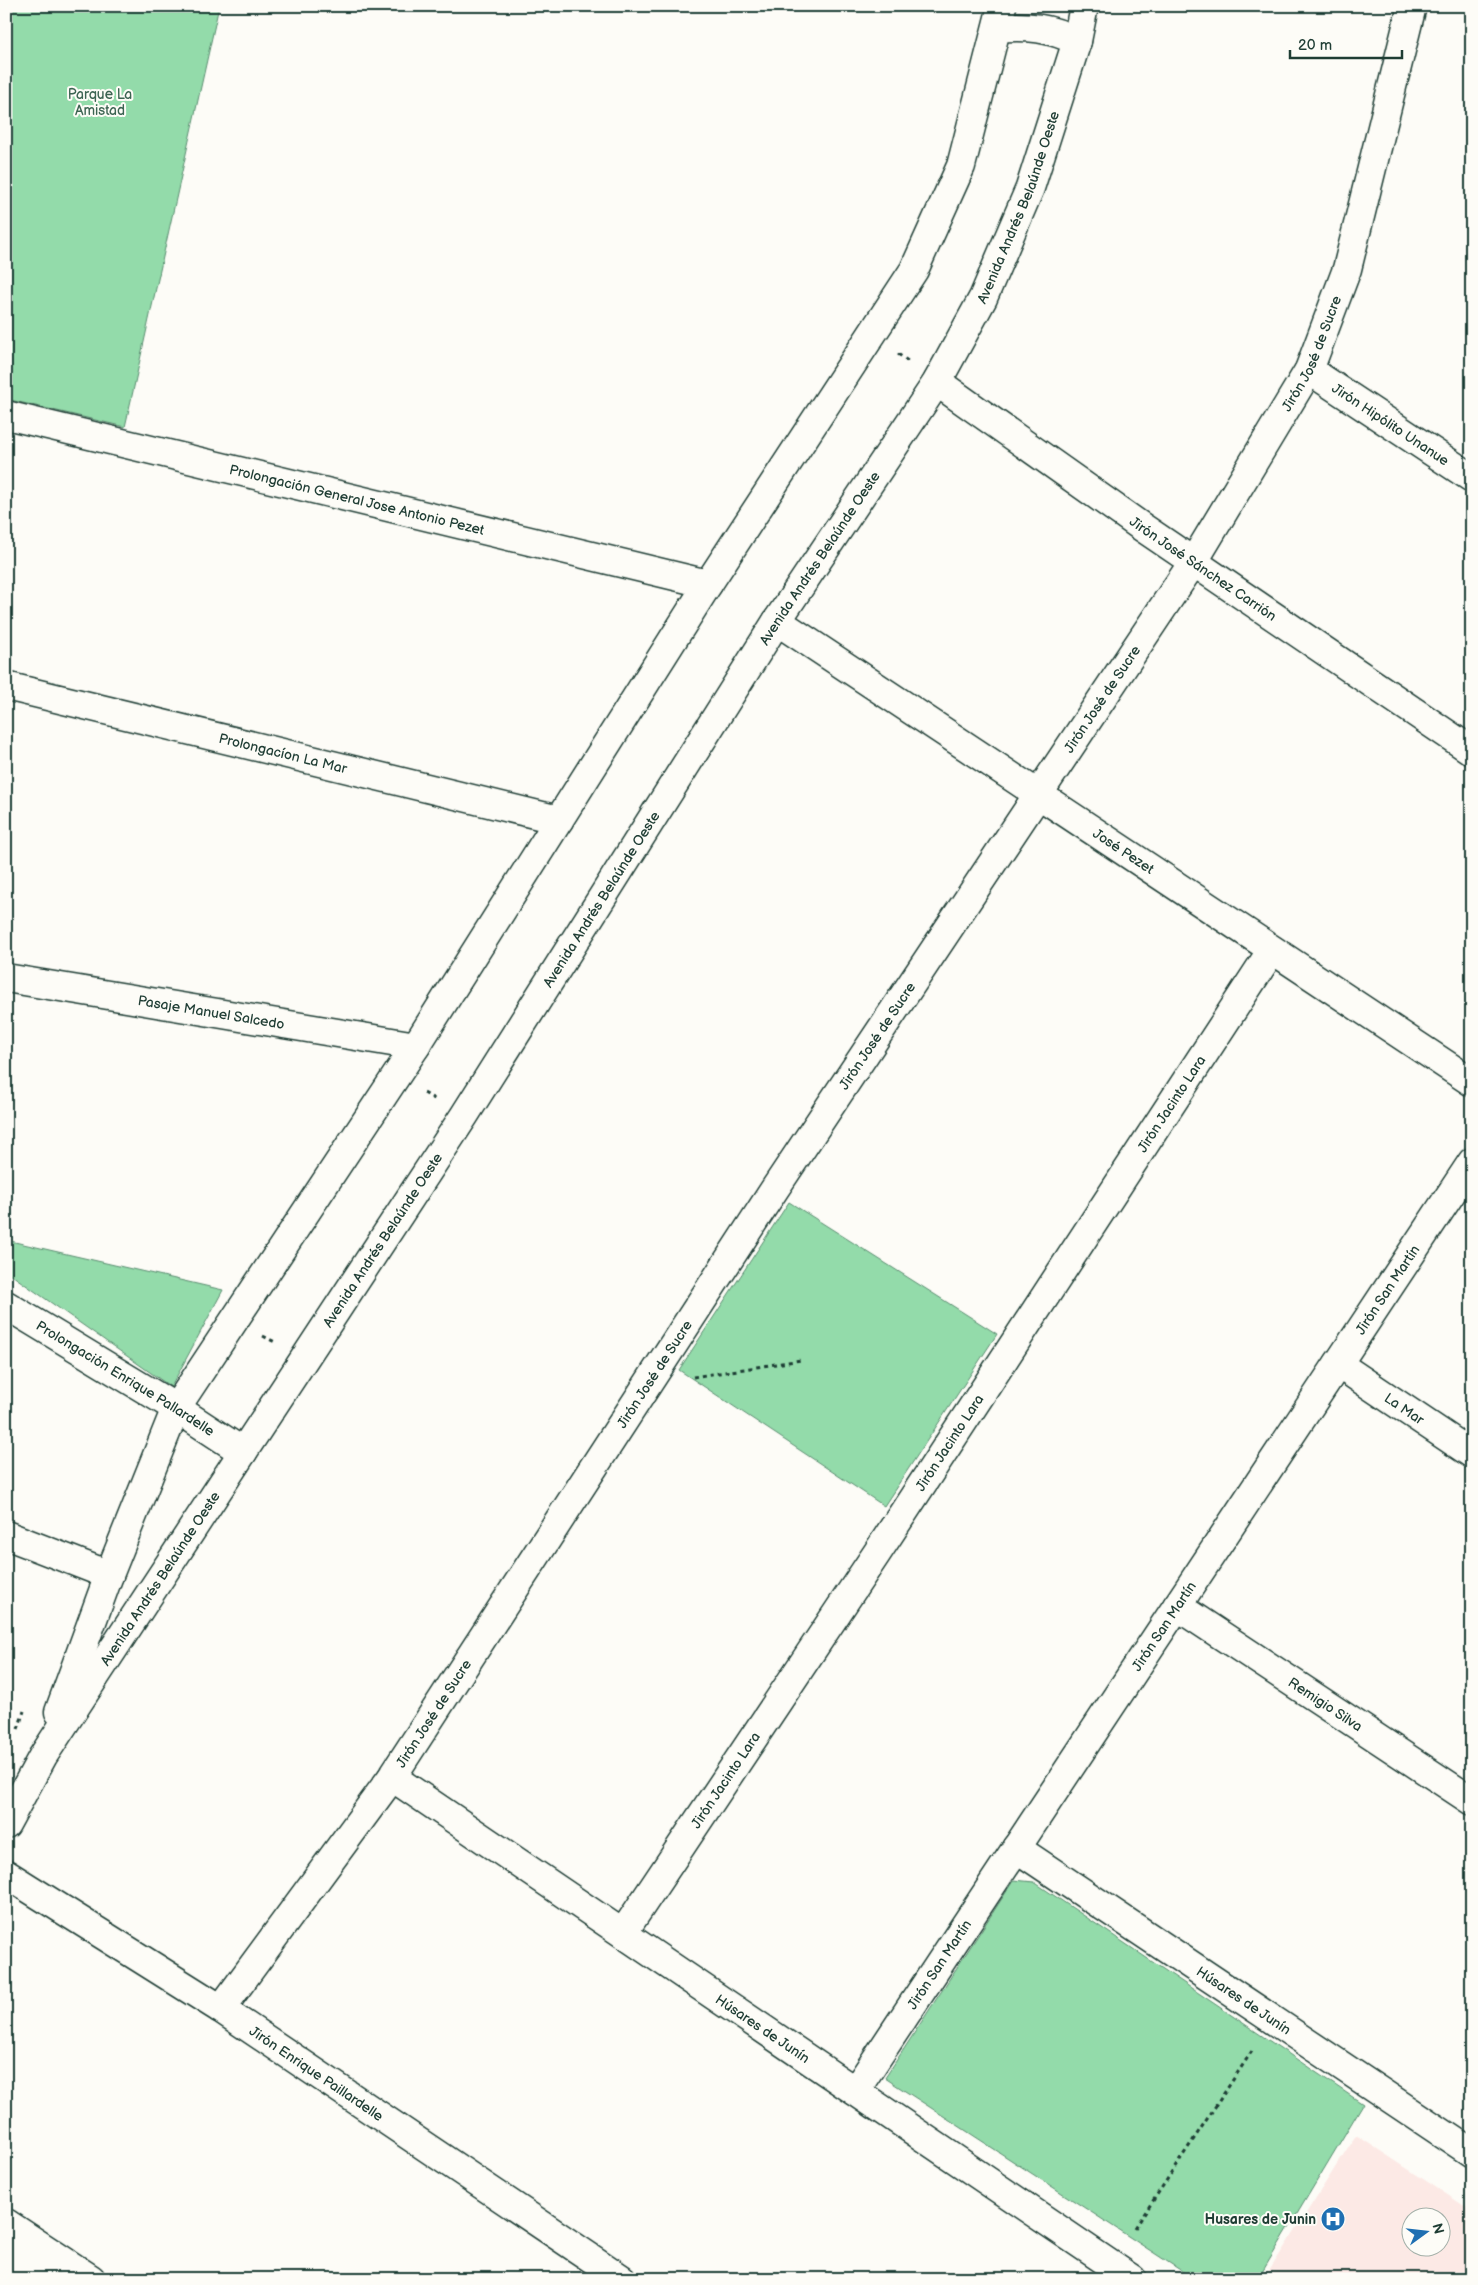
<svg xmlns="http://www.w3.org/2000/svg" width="1478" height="2285" font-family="'Balsamiq Sans',sans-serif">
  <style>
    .built { fill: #fce9e5; fill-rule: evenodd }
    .green { fill: #93dbaa; stroke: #598c6f }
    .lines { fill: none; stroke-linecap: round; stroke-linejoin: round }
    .minor-casing { stroke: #1f3d34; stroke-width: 31 }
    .path { stroke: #1f3d34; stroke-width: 3; stroke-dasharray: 4 4; stroke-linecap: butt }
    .minor { stroke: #fdfcf7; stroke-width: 28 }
    .labels { text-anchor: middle; stroke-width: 4; stroke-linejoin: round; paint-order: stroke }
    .park-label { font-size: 14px; fill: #3c6452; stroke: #fdfcf7 }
    .street-label { font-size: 14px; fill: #1f3d34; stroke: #fdfcf7 }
    .poi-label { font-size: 14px; font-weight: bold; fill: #1f3d34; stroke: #fdfcf7; text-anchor: end }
  </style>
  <rect width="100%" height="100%" fill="#fdfcf7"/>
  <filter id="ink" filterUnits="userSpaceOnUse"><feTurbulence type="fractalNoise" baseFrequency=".02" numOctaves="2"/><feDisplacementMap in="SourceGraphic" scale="10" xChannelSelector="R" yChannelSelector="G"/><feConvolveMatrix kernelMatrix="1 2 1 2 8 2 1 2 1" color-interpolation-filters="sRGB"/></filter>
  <g filter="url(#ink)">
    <path class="built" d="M 1356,2135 L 1472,2211 L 1472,2265 L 1464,2279 L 1264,2279 ZM 1410,2218 L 1440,2218 L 1440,2248 L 1410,2248 Z"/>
    <path class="green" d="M 6,6 L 219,6 L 125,427 L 6,399 Z
      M 789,1202 L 997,1334 L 884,1506 L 679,1370 Z
      M 6,1240 L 223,1290 L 171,1387 L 6,1271 Z
      M 1014,1880 L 1034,1882 L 1363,2104 L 1258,2279 L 1194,2279 L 885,2078 Z"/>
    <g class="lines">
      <defs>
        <g id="minor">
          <path d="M 997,28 C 1027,25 1051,28 1077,41"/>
          <path id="s1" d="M 1309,370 L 1472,478"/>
          <path id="s2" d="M 937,382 L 1139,525 L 1472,751"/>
          <path id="s3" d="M 6,415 L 708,584"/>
          <path id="s4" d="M 777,621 L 1472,1082"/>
          <path id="s5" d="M 6,686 L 559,820"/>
          <path id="s6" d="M 6,978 L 416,1046"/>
          <path id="s7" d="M 6,1305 L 176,1408 L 243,1452"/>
          <path id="s8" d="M 1338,1364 L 1472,1454"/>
          <path d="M 6,1535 L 109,1575"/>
          <path id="s9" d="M 1177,1606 L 1472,1801"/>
          <path d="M 59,1712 L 109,1575 L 176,1408 L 416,1046 L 708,584 L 914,270 L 961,166 L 1002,6"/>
          <path id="s10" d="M 392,1777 L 1132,2279"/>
          <path id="s11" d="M 6,1824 L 43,1756 L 464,1116 L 777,621 L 937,382 L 983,298 L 1030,188 L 1077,41 L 1084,6"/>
          <path id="s12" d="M 1016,1848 L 1472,2153"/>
          <path id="s13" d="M 6,1874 L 221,2009 L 622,2279"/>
          <path id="s14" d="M 623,1933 L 877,1553 L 1272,950"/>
          <path id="s15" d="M 221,2009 L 392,1777 L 774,1190 L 1194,561 L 1309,370 L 1347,269 L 1412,6"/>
          <path id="s16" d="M 855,2091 L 1472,1162"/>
          <path d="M 6,2223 L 91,2279"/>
          <path d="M 6,2254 L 45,2279"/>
        </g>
      </defs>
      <use href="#minor" class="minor-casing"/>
      <path class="path" d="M 898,354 L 909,362
        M 424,1093 L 436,1100
        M 263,1336 L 275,1342
        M 693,1377 L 801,1360
        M 18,1729 L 24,1711
        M 1135,2228 L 1254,2048"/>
      <use href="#minor" class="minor"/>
    </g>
  </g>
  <defs>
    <symbol id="hospital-disc" viewBox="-11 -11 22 22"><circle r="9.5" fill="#1f6fb2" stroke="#fdfcf7"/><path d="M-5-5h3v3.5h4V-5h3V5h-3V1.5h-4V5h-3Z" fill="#fff"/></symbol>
  </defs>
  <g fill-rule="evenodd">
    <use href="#hospital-disc" x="1319" y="2205" width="28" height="28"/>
  </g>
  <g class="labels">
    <g class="park-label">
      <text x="100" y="99">Parque La<tspan x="100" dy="16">Amistad</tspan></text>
    </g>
    <g class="street-label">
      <text dy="5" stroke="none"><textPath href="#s11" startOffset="1910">Avenida Andrés Belaúnde Oeste</textPath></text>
      <text dy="5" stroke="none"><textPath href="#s15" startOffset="1984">Jirón José de Sucre</textPath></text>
      <text dy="5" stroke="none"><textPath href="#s1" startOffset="98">Jirón Hipólito Unanue</textPath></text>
      <text dy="5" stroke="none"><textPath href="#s3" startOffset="361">Prolongación General Jose Antonio Pezet</textPath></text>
      <text dy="5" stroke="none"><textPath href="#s11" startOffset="1505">Avenida Andrés Belaúnde Oeste</textPath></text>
      <text dy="5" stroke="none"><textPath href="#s2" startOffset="325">Jirón José Sánchez Carrión</textPath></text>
      <text dy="5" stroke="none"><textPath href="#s15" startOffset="1579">Jirón José de Sucre</textPath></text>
      <text dy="5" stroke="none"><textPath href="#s5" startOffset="285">Prolongacíon La Mar</textPath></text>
      <text dy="5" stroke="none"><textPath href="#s4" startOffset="416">José Pezet</textPath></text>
      <text dy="5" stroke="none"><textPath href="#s11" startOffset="1100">Avenida Andrés Belaúnde Oeste</textPath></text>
      <text dy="5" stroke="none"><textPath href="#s6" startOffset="208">Pasaje Manuel Salcedo</textPath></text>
      <text dy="5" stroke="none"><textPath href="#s15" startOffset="1174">Jirón José de Sucre</textPath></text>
      <text dy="5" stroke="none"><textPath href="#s14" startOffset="994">Jirón Jacinto Lara</textPath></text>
      <text dy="5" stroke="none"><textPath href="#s11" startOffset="695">Avenida Andrés Belaúnde Oeste</textPath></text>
      <text dy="5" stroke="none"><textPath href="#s16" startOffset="962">Jirón San Martín</textPath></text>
      <text dy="5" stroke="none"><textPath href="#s15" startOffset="769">Jirón José de Sucre</textPath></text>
      <text dy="5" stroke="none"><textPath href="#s7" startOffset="140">Prolongación Enrique Pallardelle</textPath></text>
      <text dy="5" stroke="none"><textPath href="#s8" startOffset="80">La Mar</textPath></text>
      <text dy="5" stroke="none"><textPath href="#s14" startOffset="589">Jirón Jacinto Lara</textPath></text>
      <text dy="5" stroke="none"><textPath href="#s11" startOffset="290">Avenida Andrés Belaúnde Oeste</textPath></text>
      <text dy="5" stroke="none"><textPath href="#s16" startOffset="558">Jirón San Martín</textPath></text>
      <text dy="5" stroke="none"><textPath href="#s9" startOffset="178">Remigio Silva</textPath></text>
      <text dy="5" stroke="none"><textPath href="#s15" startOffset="364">Jirón José de Sucre</textPath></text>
      <text dy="5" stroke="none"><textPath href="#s14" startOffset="184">Jirón Jacinto Lara</textPath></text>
      <text dy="5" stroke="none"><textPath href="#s16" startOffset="152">Jirón San Martín</textPath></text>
      <text dy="5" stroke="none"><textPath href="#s12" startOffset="274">Húsares de Junín</textPath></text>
      <text dy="5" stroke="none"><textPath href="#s10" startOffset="448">Húsares de Junín</textPath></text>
      <text dy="5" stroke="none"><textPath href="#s13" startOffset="369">Jirón Enrique Paillardelle</textPath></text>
    </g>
    <g class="poi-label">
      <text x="1316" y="2224">Husares de Junin</text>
    </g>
  </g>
  <rect width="1478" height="2285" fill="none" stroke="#fdfcf7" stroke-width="25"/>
  <rect x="12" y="12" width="1453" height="2260" fill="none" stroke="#1f3d34" stroke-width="2" filter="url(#ink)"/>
  <g transform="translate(1426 2232) rotate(75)"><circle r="24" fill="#fdfcf7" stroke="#a4b0a9"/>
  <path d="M0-4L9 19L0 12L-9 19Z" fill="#1f6fb2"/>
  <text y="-8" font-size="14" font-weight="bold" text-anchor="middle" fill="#1f3d34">N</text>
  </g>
  <path d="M1290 50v8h112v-8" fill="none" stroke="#1f3d34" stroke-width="2.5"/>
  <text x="1298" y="50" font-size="15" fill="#1f3d34" stroke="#fdfcf7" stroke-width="4" paint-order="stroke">20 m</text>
</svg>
